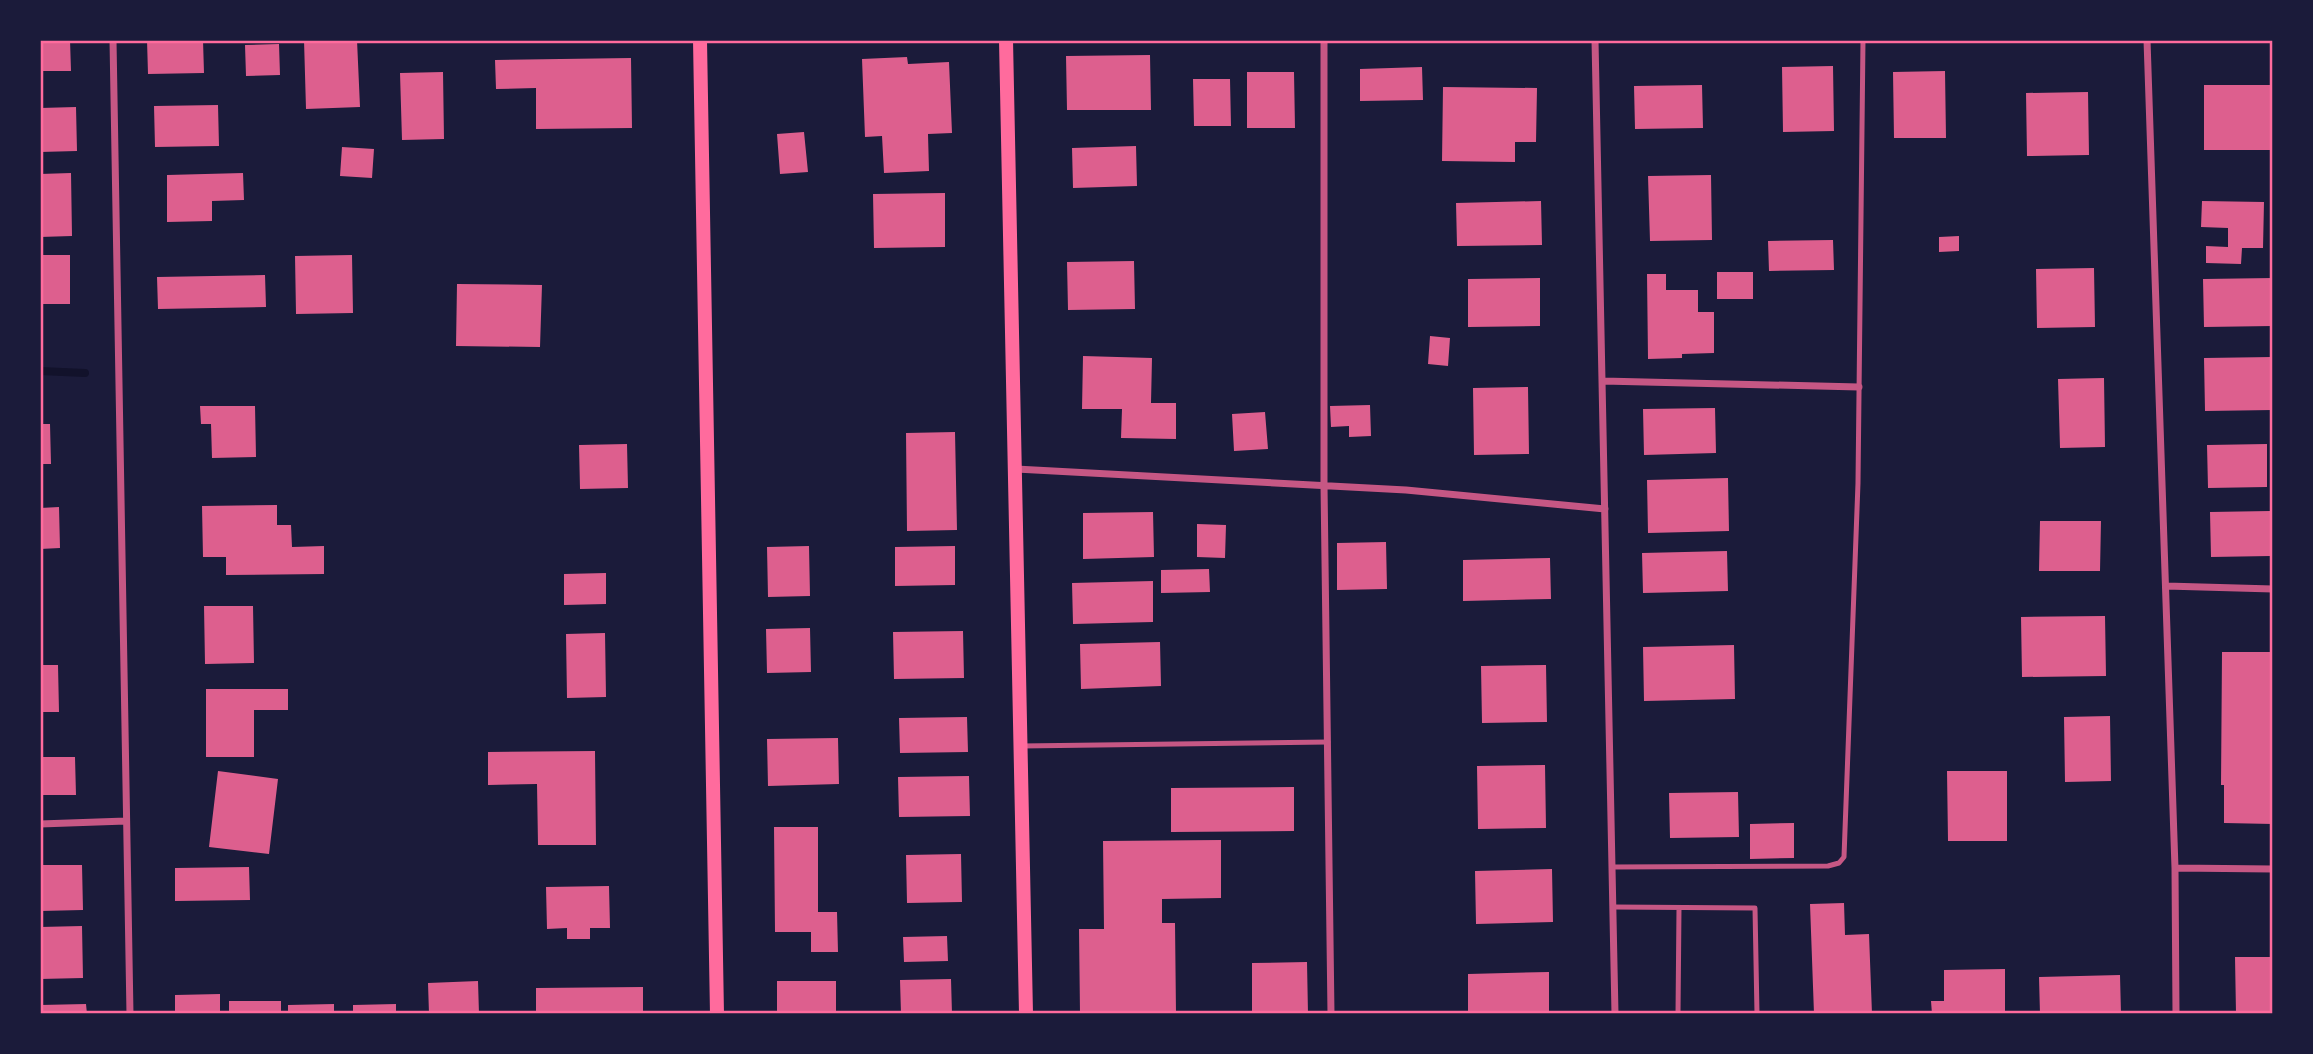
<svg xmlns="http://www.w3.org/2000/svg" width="2313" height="1054" font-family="Signika,sans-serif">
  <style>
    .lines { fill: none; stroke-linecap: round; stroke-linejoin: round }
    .stream { stroke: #12122b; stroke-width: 8 }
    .building { fill: #dd5f8e }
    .service { stroke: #c65784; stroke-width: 5 }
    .minor { stroke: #c65784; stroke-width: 7 }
    .secondary { stroke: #ff6b9d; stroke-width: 14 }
    .neatline { fill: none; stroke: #ff6b9d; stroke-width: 2.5 }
  </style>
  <rect width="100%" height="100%" fill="#1b1b3a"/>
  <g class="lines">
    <path class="stream" d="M 40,371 L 85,373"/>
  </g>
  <path class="building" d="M 40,40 L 70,40 L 71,71 L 40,71 Z
    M 147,40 L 203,40 L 204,73 L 148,74 Z
    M 304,40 L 357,40 L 360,107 L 306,109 Z
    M 279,44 L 280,75 L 246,76 L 245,45 Z
    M 1150,55 L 1151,110 L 1067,110 L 1066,56 Z
    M 907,57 L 908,64 L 949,62 L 952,133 L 928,134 L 929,171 L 884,173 L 882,136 L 865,137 L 862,59 Z
    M 631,58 L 632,128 L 536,129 L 536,88 L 496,89 L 495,60 Z
    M 1833,66 L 1834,131 L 1783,132 L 1782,67 Z
    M 1422,67 L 1423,100 L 1360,101 L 1360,69 Z
    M 1945,71 L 1946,138 L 1894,138 L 1893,72 Z
    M 443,72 L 444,139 L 402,140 L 400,73 Z
    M 1247,72 L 1294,72 L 1295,128 L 1247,128 Z
    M 1193,79 L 1230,79 L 1231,126 L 1194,126 Z
    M 1702,85 L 1703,128 L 1635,129 L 1634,86 Z
    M 2204,85 L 2273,85 L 2273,150 L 2204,150 Z
    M 1443,87 L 1537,88 L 1536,142 L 1515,142 L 1515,162 L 1442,161 Z
    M 2088,92 L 2089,155 L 2027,156 L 2026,93 Z
    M 218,105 L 219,146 L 155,147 L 154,106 Z
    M 76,107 L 77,151 L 40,152 L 40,108 Z
    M 804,132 L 808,172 L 780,174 L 777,134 Z
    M 1136,146 L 1137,186 L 1073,188 L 1072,148 Z
    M 342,147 L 374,149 L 372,178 L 340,176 Z
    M 71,173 L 72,236 L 40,237 L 40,174 Z
    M 243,173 L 244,200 L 212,201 L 212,221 L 167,222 L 167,175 Z
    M 1711,175 L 1712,240 L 1650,241 L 1648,176 Z
    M 945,193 L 945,247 L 874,248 L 873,194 Z
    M 1541,201 L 1542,245 L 1457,246 L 1456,203 Z
    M 2202,201 L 2264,202 L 2263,248 L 2242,248 L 2241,264 L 2206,263 L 2206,246 L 2228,247 L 2228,228 L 2201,227 Z
    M 1959,236 L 1959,251 L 1939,252 L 1939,237 Z
    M 1833,240 L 1834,270 L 1769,271 L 1768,241 Z
    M 40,255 L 70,255 L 70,304 L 40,304 Z
    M 352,255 L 353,313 L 296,314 L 295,256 Z
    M 1134,261 L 1135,309 L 1068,310 L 1067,262 Z
    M 2094,268 L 2095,327 L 2037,328 L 2036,269 Z
    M 1717,272 L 1753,272 L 1753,299 L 1717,299 Z
    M 1647,274 L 1666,274 L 1666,290 L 1698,290 L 1698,312 L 1714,312 L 1714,353 L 1682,354 L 1682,358 L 1648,359 Z
    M 265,275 L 266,307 L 158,309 L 157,277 Z
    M 1540,278 L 1540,326 L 1468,327 L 1468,279 Z
    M 2273,278 L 2273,326 L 2204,327 L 2203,279 Z
    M 457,284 L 542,285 L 540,347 L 456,346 Z
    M 1430,336 L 1450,338 L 1448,366 L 1428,364 Z
    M 1083,356 L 1152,358 L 1151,403 L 1176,403 L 1176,439 L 1121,438 L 1122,409 L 1082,409 Z
    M 2272,357 L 2273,410 L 2205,411 L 2204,358 Z
    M 2104,378 L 2105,447 L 2060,448 L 2058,379 Z
    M 1528,387 L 1529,454 L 1474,455 L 1473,388 Z
    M 1370,405 L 1371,436 L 1349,437 L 1349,426 L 1331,427 L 1330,406 Z
    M 200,406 L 255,406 L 256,457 L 212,458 L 211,424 L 201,424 Z
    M 1715,408 L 1716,453 L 1644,455 L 1643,409 Z
    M 1265,412 L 1268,449 L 1234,451 L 1232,414 Z
    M 40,424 L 50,424 L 51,464 L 40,464 Z
    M 955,432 L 957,530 L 907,531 L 906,433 Z
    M 627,444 L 628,488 L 580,489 L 579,445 Z
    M 2267,444 L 2267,487 L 2208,488 L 2207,445 Z
    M 1728,478 L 1729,531 L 1648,533 L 1647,480 Z
    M 277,505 L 277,525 L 291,525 L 292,547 L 324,546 L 324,574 L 226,575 L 226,557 L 203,557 L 202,506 Z
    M 59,507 L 60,548 L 40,549 L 40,508 Z
    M 2270,511 L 2271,556 L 2211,557 L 2210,512 Z
    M 1153,512 L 1154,557 L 1083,559 L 1083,513 Z
    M 2040,521 L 2101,521 L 2100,571 L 2039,571 Z
    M 1197,524 L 1226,525 L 1225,558 L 1197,557 Z
    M 1386,542 L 1387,589 L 1337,590 L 1337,543 Z
    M 809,546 L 810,596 L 768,597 L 767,547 Z
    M 955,546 L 955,585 L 895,586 L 895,547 Z
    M 1727,551 L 1728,591 L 1643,593 L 1642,553 Z
    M 1550,558 L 1551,599 L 1463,601 L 1463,560 Z
    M 1209,569 L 1210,592 L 1161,593 L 1161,570 Z
    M 606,573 L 606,604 L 564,605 L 564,574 Z
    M 1153,581 L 1153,622 L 1073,624 L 1072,583 Z
    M 204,606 L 253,606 L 254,663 L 205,664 Z
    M 2105,616 L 2106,676 L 2022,677 L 2021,617 Z
    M 810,628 L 811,672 L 767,673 L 766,629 Z
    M 963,631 L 964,678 L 894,679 L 893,632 Z
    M 605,633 L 606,697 L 567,698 L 566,634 Z
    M 1160,642 L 1161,686 L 1081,689 L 1080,644 Z
    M 1734,645 L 1735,699 L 1644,701 L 1643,647 Z
    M 2222,652 L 2273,652 L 2273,824 L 2224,823 L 2224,785 L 2221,785 Z
    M 40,665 L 58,665 L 59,712 L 40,712 Z
    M 1546,665 L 1547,722 L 1482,723 L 1481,666 Z
    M 206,689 L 288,689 L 288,710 L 254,710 L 254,757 L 206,757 Z
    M 2110,716 L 2111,781 L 2065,782 L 2064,717 Z
    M 967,717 L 968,752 L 900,753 L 899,718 Z
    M 838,738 L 839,784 L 768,786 L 767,739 Z
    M 595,751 L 596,845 L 538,845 L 537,784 L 488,785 L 488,752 Z
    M 40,757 L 75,757 L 76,795 L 40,795 Z
    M 1545,765 L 1546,828 L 1478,829 L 1477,766 Z
    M 218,771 L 278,779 L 269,854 L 209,847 Z
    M 1947,771 L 2007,771 L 2007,841 L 1948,841 Z
    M 969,776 L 970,816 L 899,817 L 898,777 Z
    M 1294,787 L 1294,831 L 1171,832 L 1171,788 Z
    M 1738,792 L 1739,837 L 1670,838 L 1669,793 Z
    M 1794,823 L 1794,858 L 1750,859 L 1750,824 Z
    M 774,827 L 818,827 L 818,912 L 837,912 L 838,952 L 811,952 L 811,932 L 775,932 Z
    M 1221,840 L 1221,898 L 1162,899 L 1162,923 L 1175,923 L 1176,1014 L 1080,1014 L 1079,929 L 1104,929 L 1103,841 Z
    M 961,854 L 962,902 L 907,903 L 906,855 Z
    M 40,865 L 82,865 L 83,910 L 40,911 Z
    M 249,867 L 250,900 L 175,901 L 175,868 Z
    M 1552,869 L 1553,922 L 1476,924 L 1475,871 Z
    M 609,886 L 610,928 L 590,928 L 590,939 L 567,939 L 567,928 L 547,929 L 546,887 Z
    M 1844,903 L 1845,935 L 1869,934 L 1872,1014 L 1814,1014 L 1810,904 Z
    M 82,926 L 83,978 L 40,979 L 40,927 Z
    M 947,936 L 948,961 L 904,962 L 903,937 Z
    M 2235,957 L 2273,957 L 2273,1014 L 2236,1014 Z
    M 1307,962 L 1308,1014 L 1252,1014 L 1252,963 Z
    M 2005,969 L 2005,1014 L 1932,1014 L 1931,1001 L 1944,1001 L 1944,970 Z
    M 1549,972 L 1549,1014 L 1468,1014 L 1468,974 Z
    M 2120,975 L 2121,1014 L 2040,1014 L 2039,977 Z
    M 951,979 L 952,1014 L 901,1014 L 900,980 Z
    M 478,981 L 479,1014 L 429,1014 L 428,983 Z
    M 777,981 L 836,981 L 836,1014 L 777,1014 Z
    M 643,987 L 643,1014 L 536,1014 L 536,988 Z
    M 220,994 L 220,1014 L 175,1014 L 175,995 Z
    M 229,1001 L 281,1001 L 281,1014 L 229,1014 Z
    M 86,1004 L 87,1014 L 40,1014 L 40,1005 Z
    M 334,1004 L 334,1014 L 288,1014 L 288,1005 Z
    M 396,1004 L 396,1014 L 353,1014 L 353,1005 Z"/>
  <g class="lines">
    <path class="service" d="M 1021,746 L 1328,742
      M 1612,867 L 1828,866 L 1839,863 L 1844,857 L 1858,483 L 1863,40
      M 1614,907 L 1755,908 L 1757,1014
      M 1678,1014 L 1679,908"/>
    <path class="minor" d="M 113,40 L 130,1014
      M 1324,40 L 1324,485 L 1331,1014
      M 1595,40 L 1615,1014
      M 2147,40 L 2175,868 L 2176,1014
      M 1603,381 L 1859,387
      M 1015,469 L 1406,490 L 1605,509
      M 2166,586 L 2273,589
      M 40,824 L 126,821
      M 2175,868 L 2273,869"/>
    <path class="secondary" d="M 700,40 L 717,1014
      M 1006,40 L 1026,1014"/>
  </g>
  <rect width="2313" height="1054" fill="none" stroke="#1b1b3a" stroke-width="84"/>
  <rect x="42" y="42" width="2229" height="970" class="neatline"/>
</svg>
